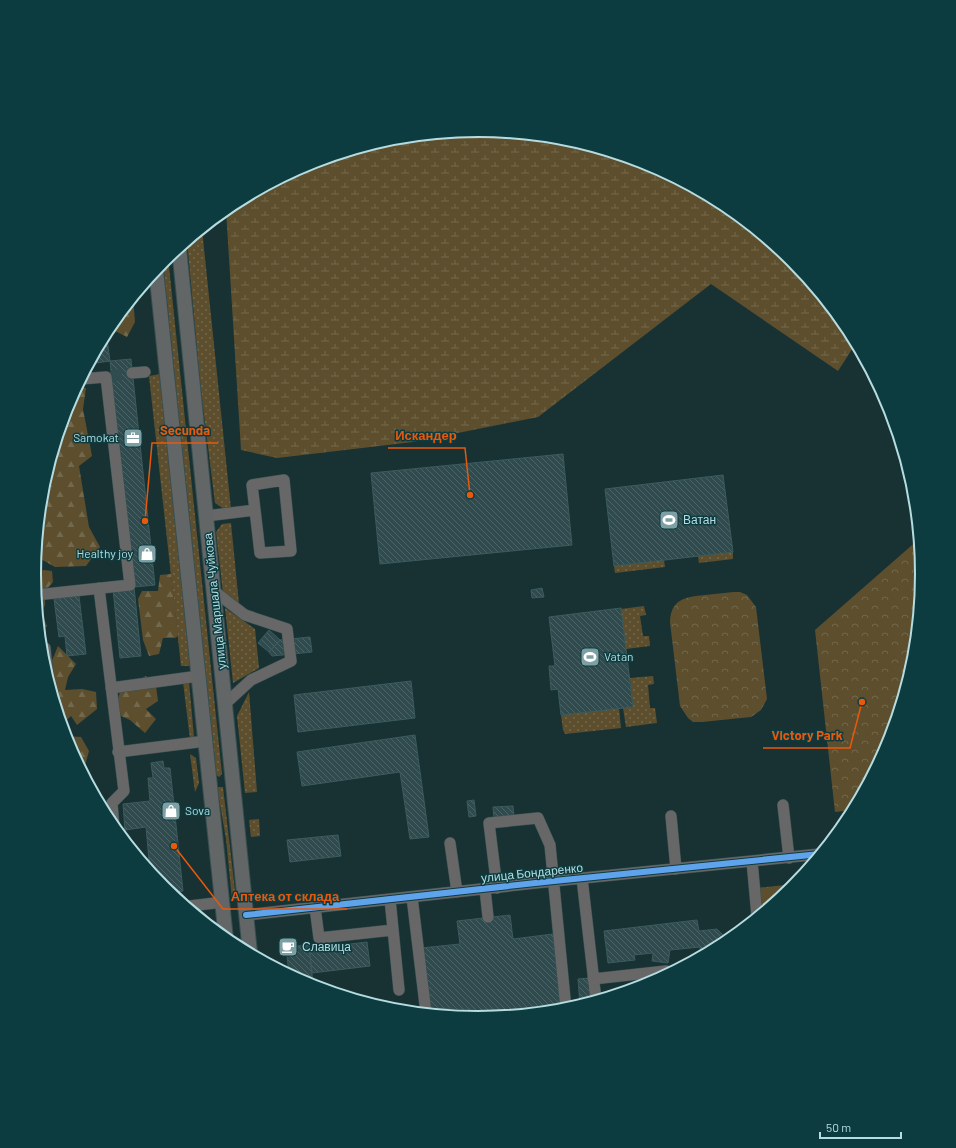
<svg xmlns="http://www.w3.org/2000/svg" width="956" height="1148" font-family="Barlow,sans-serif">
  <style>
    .grass { fill: url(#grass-dots) }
    .forest { fill: url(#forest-firs) }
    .wetland { fill: url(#wetland-marsh) }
    .park { fill: url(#park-crowns) }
    .building { fill: url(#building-back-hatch); stroke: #3b5b5d }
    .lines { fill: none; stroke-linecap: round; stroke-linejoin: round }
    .minor-tunnel { stroke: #304c4e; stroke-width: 11; stroke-dasharray: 11 5.5; stroke-linecap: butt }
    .minor-casing { stroke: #374f50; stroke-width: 12 }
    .major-casing { stroke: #374f50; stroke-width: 16 }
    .minor { stroke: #676767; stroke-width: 11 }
    .major { stroke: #626667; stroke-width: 14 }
    .cycleway-casing { stroke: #0c3c40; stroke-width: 8 }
    .cycleway { stroke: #60a3ed; stroke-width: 6 }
    .labels { text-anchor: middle; stroke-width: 3; stroke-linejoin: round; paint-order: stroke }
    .poi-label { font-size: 12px; fill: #b5dce0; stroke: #0c3c40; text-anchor: start }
    .street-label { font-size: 12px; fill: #b5dce0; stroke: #0c3c40 }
    .rim { fill: none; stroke: #b5dce0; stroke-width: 2 }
    .leader { fill: none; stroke: #e8590c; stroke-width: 1.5 }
    .callout-dot { fill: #e8590c; stroke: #0c3c40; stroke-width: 1.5 }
    .callout-label { font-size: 13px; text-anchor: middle; font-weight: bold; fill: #e8590c; stroke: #0c3c40; stroke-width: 3; stroke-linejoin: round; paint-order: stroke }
  </style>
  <defs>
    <pattern id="grass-dots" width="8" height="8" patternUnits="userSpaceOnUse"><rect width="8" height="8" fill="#5d4f2e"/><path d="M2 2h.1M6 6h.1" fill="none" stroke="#72684c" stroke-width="1.8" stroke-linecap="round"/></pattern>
    <pattern id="forest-firs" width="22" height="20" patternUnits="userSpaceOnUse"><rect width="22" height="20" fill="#5d4f2e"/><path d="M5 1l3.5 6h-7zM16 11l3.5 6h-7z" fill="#72684c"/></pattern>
    <pattern id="wetland-marsh" width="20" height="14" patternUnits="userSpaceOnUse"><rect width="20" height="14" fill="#5d4f2e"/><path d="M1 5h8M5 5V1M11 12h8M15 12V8" fill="none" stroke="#72684c"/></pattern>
    <pattern id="park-crowns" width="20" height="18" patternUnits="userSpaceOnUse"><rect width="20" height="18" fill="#5d4f2e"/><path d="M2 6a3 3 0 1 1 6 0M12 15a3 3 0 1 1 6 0" fill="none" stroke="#72684c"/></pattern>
    <pattern id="building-back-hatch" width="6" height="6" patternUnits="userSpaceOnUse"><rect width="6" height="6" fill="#304b4e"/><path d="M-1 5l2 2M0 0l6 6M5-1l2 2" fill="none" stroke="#4c6467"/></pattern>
  </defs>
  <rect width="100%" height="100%" fill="#183234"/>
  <path class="grass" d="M 202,229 L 231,509 L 224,509 L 215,503 L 201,391 L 187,241 Z
    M 168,257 L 222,774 L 219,777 L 215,774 L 163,262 Z
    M 161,374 L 192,666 L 181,666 L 149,376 Z
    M 231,523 L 239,604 L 223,593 L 216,532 L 222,524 Z
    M 733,552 L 733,559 L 699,563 L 698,556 Z
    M 664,560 L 665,567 L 615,573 L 614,566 Z
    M 644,606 L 646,615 L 640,616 L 643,636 L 649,636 L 650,646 L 626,649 L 621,609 Z
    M 225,608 L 255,629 L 259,668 L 233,683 Z
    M 653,676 L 654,684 L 648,685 L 650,708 L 655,708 L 657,723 L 626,727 L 623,708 L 633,706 L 630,678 Z
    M 183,682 L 189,682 L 194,737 L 190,739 Z
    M 249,692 L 257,792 L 245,793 L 237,716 Z
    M 619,708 L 621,728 L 565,734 L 563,730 L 561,715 Z
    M 190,754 L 196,758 L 199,783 L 195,792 Z
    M 217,787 L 223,787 L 236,899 L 234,901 L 232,899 L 226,839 Z
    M 259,819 L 260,836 L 251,837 L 249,820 Z"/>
  <path class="forest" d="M 133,298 L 135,322 L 127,337 L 111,329 L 111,325 Z
    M 77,387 L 86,388 L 83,409 L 92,456 L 79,466 L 89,527 L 100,547 L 86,566 L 55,567 L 39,558 L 43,527 L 41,508 L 43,487 L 62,423 C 66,416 65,411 68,404 C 70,398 74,393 77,387 Z
    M 44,570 L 52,571 L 53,582 L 45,591 L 36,590 L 34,573 Z
    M 171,574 L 178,636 L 175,638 L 163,638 L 159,654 L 149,656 L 143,640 L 138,599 L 142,591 L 158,591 L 160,575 Z
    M 36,595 L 45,597 L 45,605 L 41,612 L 47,626 L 40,632 Z
    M 58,646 L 76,664 L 68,677 L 65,690 L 82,689 L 96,692 L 97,709 L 77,725 L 71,716 L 62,724 L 56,706 L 55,687 L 51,663 Z
    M 146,676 L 156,686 L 158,701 L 146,709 L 156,719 L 145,733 L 130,720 L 114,713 L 112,705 L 119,696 L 121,686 L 132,683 Z
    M 65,736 L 81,737 L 89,751 L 84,769 L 88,782 L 68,744 Z"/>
  <path class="wetland" d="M 478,130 L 565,139 L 648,164 L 725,205 L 792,260 L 847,328 L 856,343 L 838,371 L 711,284 L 538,417 L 413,442 L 277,458 L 241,450 L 226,210 L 232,205 L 308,164 L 392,138 Z"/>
  <path class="park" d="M 919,539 L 922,574 L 913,661 L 888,744 L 853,810 L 835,812 L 815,630 Z
    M 734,592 L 740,592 L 747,595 L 756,607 L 767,699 L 761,710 L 751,717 L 702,722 L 693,722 L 688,718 L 680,706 L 670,622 C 671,599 685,597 705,595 C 715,594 724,593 734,592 Z
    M 795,884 L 792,888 L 759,915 L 757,888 Z"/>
  <path class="building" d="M 106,332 L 110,361 L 89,364 Z
    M 131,359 L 155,585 L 134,587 L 110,361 Z
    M 563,454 L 572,545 L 380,564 L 371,473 Z
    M 723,475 L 733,552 L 614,566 L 605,489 Z
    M 134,587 L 141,656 L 120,658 L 113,589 Z
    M 542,588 L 544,597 L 532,598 L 531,590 Z
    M 79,596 L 86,654 L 67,656 L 65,636 L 59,637 L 54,599 Z
    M 621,608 L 633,707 L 561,715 L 558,689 L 551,690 L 549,666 L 555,666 L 549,617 Z
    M 269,630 L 280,640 L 269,652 L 258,643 Z
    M 310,637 L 312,652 L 272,656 L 269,652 L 280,640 Z
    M 411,681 L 415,718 L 298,732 L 294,695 Z
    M 415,735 L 429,837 L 410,839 L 400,772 L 302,786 L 297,752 Z
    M 163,761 L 164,768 L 170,768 L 183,891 L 170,893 L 164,888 L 150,871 L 146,827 L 125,830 L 123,804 L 150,801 L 148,778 L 153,778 L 151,763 Z
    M 474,800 L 476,816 L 469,817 L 467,801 Z
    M 513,806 L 514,817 L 494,818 L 493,807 Z
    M 338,835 L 341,856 L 290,862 L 287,840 Z
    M 510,915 L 513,939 L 553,934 L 561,1010 L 478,1018 L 453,1016 L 452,1008 L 428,1011 L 421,948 L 460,944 L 457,921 Z
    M 697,920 L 699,931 L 717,929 L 724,936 L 725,943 L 701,956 L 700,947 L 670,950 L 668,963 L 652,961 L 653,953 L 634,955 L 635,960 L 608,963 L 604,931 Z
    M 367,942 L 370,966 L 312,973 L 309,949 Z
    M 309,945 L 313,985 L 321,985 L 321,988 L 308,984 L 289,974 L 286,947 Z
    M 589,978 L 591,1001 L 580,1005 L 578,979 Z"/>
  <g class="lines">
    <path class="minor-tunnel" d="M 111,376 L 132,373"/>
    <defs>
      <path id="minor" d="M 132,373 L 145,372
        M 206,516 L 255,510 L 260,553 L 291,551 L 284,480 L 252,485 L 255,510
        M 34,570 L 36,570 L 35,564
        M 99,588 L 124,791 L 112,803 L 114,828
        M 214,591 L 245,615 L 287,629 L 291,661 L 251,680 L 225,704
        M 36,595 L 130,585 L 106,377 L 81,379
        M 41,648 L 45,648 L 48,679
        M 111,688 L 199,676
        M 118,752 L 206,741
        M 783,805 L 789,858
        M 671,816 L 676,869
        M 450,843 L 457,892
        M 752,861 L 757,916
        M 582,878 L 596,1000
        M 497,888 L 489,823 L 538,818 L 550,845 L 566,1009
        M 485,889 L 488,917
        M 412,897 L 426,1013
        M 390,899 L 399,990
        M 190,906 L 223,902
        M 315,907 L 319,938 L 393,930
        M 246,915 L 554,881 L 820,854
        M 593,979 L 666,971"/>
      <path id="major" d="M 179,248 L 250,953
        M 156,270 L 226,939"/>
    </defs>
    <use href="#minor" class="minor-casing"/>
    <use href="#major" class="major-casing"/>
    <use href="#minor" class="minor"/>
    <use href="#major" class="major"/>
    <defs>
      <path id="cycleway" d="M 246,915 L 554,881 L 820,854"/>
    </defs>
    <use href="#cycleway" class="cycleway-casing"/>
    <use href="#cycleway" class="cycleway"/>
  </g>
  <defs>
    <symbol id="office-square" viewBox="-11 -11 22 22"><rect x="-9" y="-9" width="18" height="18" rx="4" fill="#7ea0a4" stroke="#0c3c40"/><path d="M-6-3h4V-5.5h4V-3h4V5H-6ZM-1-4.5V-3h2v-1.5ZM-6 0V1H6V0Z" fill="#fff"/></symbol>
    <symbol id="stadium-square" viewBox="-11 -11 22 22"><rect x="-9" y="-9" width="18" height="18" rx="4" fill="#7ea0a4" stroke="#0c3c40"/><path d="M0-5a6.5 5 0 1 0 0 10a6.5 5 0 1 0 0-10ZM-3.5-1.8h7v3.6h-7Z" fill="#fff"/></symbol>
    <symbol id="shop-square" viewBox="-11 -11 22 22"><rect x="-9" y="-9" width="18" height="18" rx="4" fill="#7ea0a4" stroke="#0c3c40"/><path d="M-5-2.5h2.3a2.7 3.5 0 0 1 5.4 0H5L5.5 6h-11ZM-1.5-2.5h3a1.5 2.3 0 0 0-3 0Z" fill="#fff"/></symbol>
    <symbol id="cafe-square" viewBox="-11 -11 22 22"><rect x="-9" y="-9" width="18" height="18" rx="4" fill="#7ea0a4" stroke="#0c3c40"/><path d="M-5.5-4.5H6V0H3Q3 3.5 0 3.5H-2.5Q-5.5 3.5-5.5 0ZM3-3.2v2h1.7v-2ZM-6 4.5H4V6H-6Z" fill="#fff"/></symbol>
  </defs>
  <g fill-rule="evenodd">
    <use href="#office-square" x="122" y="427" width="22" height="22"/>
    <use href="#stadium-square" x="658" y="509" width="22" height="22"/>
    <use href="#shop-square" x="136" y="543" width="22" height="22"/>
    <use href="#stadium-square" x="579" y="646" width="22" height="22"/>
    <use href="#shop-square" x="160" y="800" width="22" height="22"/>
    <use href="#cafe-square" x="277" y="936" width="22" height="22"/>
  </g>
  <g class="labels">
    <g class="poi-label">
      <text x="119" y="442" text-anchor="end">Samokat</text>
      <text x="683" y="524">Ватан</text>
      <text x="133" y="558" text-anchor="end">Healthy joy</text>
      <text x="604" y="661">Vatan</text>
      <text x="185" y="815">Sova</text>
      <text x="302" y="951">Славица</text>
    </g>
    <g class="street-label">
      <text transform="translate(215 601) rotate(-96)" y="4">улица Маршала Чуйкова</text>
      <text transform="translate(532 873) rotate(-6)" y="4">улица Бондаренко</text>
    </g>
  </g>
  <path d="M0 0H956V1148H0ZM41 574a437 437 0 1 1 874 0a437 437 0 1 1-874 0Z" fill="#0c3c40" fill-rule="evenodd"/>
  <path class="rim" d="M41 574a437 437 0 1 1 874 0a437 437 0 1 1-874 0Z"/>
  <path class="leader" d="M145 521L152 443H218M470 495L465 448H388M862 702L850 748H763M174 846L223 909H347"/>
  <g class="callout-dot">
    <circle cx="145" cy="521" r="4"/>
    <circle cx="470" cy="495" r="4"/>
    <circle cx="862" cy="702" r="4"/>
    <circle cx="174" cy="846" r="4"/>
  </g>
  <g class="callout-label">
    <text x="185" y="435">Secunda</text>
    <text x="426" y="440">Искандер</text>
    <text x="807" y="740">Victory Park</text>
    <text x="285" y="901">Аптека от склада</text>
  </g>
  <path d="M820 1132v6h81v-6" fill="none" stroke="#b5dce0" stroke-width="2"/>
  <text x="826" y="1132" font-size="12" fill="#b5dce0" stroke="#0c3c40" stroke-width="3" paint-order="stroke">50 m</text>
</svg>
